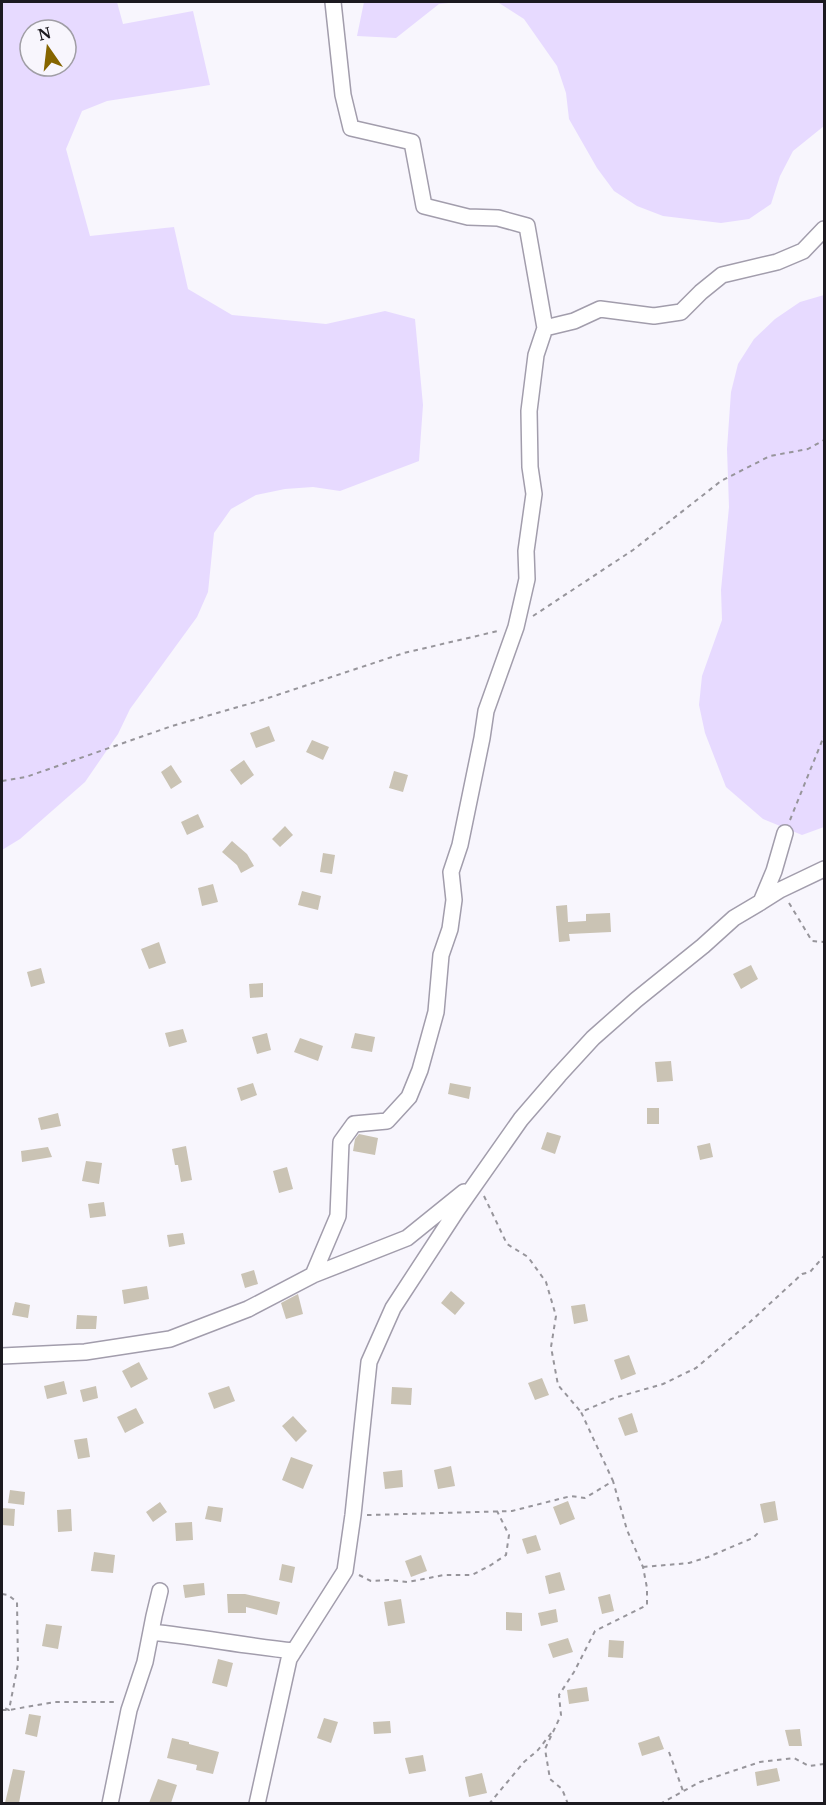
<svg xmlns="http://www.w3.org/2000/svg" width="826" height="1805" font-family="'Noto Serif',serif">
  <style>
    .green { fill: #e7daff; fill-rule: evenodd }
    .building { fill: #cac3b4 }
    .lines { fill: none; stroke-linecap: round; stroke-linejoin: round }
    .minor-casing { stroke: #a29dac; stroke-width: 18 }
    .path { stroke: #97959b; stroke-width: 2; stroke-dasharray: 4.5 4.5; stroke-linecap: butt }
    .minor { stroke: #fff; stroke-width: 15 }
  </style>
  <rect width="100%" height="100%" fill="#f8f6fd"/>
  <path class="green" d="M 2,2 L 117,2 L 123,24 L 193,11 L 210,85 L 107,101 L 82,111 L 66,149 L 90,236 L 174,227 L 188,289 L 232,315 L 326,324 L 385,311 L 415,319 L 423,405 L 419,461 L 340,491 L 313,487 L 285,489 L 256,495 L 231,509 L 214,533 L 208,592 L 197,617 L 130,709 L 118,734 L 85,782 L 20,839 L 2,850 ZM 30,30 L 66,30 L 66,66 L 30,66 Z
    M 364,2 L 458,2 L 439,4 L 396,38 L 357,36 Z
    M 486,2 L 824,2 L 824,126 L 793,151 L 780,176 L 771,204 L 749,219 L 721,223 L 663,216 L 637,206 L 614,191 L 597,168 L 569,119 L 566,93 L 557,66 L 524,19 L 499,3 Z
    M 824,295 L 824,827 L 802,835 L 763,819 L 726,787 L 705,733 L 699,705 L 702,676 L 722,620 L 721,590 L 729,507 L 727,449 L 731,392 L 738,364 L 754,339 L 775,319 L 800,302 Z"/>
  <path class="building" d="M 269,726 L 275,741 L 256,748 L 250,733 Z
    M 312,740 L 329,747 L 323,760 L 306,752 Z
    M 244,760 L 254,775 L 241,785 L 230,770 Z
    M 171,765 L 182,782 L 171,789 L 161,772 Z
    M 394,771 L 408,775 L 403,792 L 389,788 Z
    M 198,814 L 204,827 L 187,835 L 181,822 Z
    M 285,826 L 293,835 L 280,847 L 272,839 Z
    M 232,841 L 247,854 L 254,866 L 241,873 L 237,865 L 222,852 Z
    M 323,853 L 335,855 L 332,874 L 320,872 Z
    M 213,884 L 218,902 L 202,906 L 198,888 Z
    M 302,891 L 321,896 L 318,910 L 298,905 Z
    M 567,905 L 568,922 L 586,921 L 586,914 L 610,913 L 611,932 L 569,934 L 570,941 L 559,942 L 556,906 Z
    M 159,942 L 166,963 L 149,969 L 141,949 Z
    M 751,965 L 758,979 L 741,989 L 733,974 Z
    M 41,968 L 45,983 L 31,987 L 27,972 Z
    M 263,983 L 263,997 L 250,998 L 249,984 Z
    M 183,1029 L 187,1042 L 169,1047 L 165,1033 Z
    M 267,1033 L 271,1050 L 257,1054 L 252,1037 Z
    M 355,1033 L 375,1037 L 372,1052 L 351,1048 Z
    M 300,1038 L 323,1046 L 318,1061 L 294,1052 Z
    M 671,1061 L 673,1081 L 657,1082 L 655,1062 Z
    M 253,1083 L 257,1095 L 241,1101 L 237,1088 Z
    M 450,1083 L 471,1087 L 469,1099 L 448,1094 Z
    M 647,1108 L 659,1108 L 659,1124 L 647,1124 Z
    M 58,1113 L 61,1126 L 41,1130 L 38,1118 Z
    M 547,1132 L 561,1136 L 555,1154 L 541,1149 Z
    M 359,1134 L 378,1138 L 375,1155 L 353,1151 L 355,1139 Z
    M 710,1143 L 713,1157 L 700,1160 L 697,1146 Z
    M 186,1146 L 192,1180 L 181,1182 L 178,1165 L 175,1165 L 172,1149 Z
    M 48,1147 L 52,1157 L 22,1162 L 21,1151 Z
    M 86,1161 L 102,1163 L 99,1184 L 82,1181 Z
    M 287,1167 L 293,1189 L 279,1193 L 273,1171 Z
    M 104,1202 L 106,1216 L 90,1218 L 88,1204 Z
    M 183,1233 L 185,1244 L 169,1247 L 167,1235 Z
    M 254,1270 L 258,1284 L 245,1288 L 241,1274 Z
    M 147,1286 L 149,1299 L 124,1304 L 122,1290 Z
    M 451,1291 L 465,1303 L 455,1315 L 441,1303 Z
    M 298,1294 L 303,1314 L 286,1319 L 281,1303 Z
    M 15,1302 L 30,1305 L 28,1318 L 12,1315 Z
    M 585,1304 L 588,1321 L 574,1324 L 571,1306 Z
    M 77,1315 L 97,1316 L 96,1329 L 76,1329 Z
    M 629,1355 L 636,1374 L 621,1380 L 614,1360 Z
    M 139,1362 L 148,1379 L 131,1388 L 122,1371 Z
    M 542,1378 L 549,1395 L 535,1400 L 528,1383 Z
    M 64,1381 L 67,1394 L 47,1399 L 44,1386 Z
    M 96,1386 L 98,1398 L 83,1402 L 80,1390 Z
    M 229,1386 L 235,1401 L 214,1409 L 208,1393 Z
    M 392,1387 L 412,1388 L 411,1405 L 391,1404 Z
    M 136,1408 L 144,1423 L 125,1433 L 117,1417 Z
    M 632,1413 L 638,1432 L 625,1436 L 618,1418 Z
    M 293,1416 L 307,1431 L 296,1442 L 282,1426 Z
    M 87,1438 L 90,1457 L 78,1459 L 74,1440 Z
    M 291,1457 L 313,1465 L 303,1489 L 282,1480 Z
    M 451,1466 L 455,1486 L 438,1489 L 434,1470 Z
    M 402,1470 L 403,1487 L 385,1489 L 383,1472 Z
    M 10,1490 L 25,1492 L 24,1505 L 8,1503 Z
    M 568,1501 L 575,1519 L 560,1525 L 553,1507 Z
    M 775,1501 L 778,1520 L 764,1523 L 760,1504 Z
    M 160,1502 L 167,1512 L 153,1522 L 146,1512 Z
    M 208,1506 L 223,1508 L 221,1522 L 205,1519 Z
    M 2,1508 L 15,1509 L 14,1526 L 2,1525 Z
    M 71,1509 L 72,1531 L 58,1532 L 57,1510 Z
    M 192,1522 L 193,1540 L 176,1541 L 175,1523 Z
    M 536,1535 L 541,1550 L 527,1554 L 522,1539 Z
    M 94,1552 L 115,1555 L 113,1573 L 91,1571 Z
    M 421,1555 L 427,1571 L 411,1577 L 405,1561 Z
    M 282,1564 L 295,1567 L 292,1583 L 279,1580 Z
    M 560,1572 L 565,1590 L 549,1594 L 545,1576 Z
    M 204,1583 L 205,1595 L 185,1598 L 183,1585 Z
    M 227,1594 L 245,1594 L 280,1602 L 277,1615 L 246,1607 L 246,1613 L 228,1613 Z
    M 610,1594 L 614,1611 L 602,1614 L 598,1597 Z
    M 401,1599 L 405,1623 L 388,1626 L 384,1602 Z
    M 556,1609 L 558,1622 L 541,1626 L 538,1613 Z
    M 506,1612 L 522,1613 L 522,1631 L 506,1630 Z
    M 46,1624 L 62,1626 L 58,1649 L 42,1646 Z
    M 568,1638 L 573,1652 L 553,1658 L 548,1644 Z
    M 609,1640 L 624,1641 L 623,1658 L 608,1657 Z
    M 218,1659 L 233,1663 L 227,1687 L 212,1683 Z
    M 587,1687 L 589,1701 L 569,1704 L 567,1690 Z
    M 29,1714 L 41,1716 L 37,1737 L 25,1734 Z
    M 324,1718 L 338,1722 L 331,1743 L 317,1738 Z
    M 390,1721 L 391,1733 L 374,1734 L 373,1722 Z
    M 800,1729 L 802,1746 L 789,1746 L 785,1730 Z
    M 659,1736 L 664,1749 L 642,1756 L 638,1743 Z
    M 172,1738 L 189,1742 L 189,1744 L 219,1752 L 213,1774 L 196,1770 L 197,1765 L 167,1758 Z
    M 423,1755 L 426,1771 L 409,1774 L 405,1758 Z
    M 777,1768 L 780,1781 L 757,1786 L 755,1772 Z
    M 13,1769 L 25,1771 L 19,1803 L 5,1803 Z
    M 482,1773 L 487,1793 L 469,1797 L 465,1777 Z
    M 158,1779 L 177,1785 L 171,1803 L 149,1803 Z"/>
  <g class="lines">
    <defs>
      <path id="minor" d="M 545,328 L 574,321 L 600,309 L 654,316 L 681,312 L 701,292 L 722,275 L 777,262 L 803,251 L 824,229
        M 761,902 L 780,890 L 824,869
        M 313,1275 L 338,1216 L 341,1142 L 354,1124 L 387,1121 L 409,1097 L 420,1070 L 436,1012 L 441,955 L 450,929 L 454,900 L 451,872 L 460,845 L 482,738 L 486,711 L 516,627 L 527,579 L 526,551 L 534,494 L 530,467 L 529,411 L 536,355 L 545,328 L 527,226 L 498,218 L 468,217 L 424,206 L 412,142 L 351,128 L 343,95 L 333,2
        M 2,1356 L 85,1352 L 170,1339 L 248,1309 L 313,1275 L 407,1238 L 464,1192
        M 151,1632 C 199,1637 246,1646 294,1651
        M 110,1804 L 129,1710 L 145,1662 L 154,1616 L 160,1591
        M 257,1804 L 289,1659 L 345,1571 L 353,1515 L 369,1362 L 393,1308 L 457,1210 L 521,1119 L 559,1075 L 593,1038 L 636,1000 L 703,946 L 734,918 L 761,902 L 774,871 L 785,833"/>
    </defs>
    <use href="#minor" class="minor-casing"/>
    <path class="path" d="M 533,616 L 633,550 L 721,481 L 770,456 L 808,449 L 824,440
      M 2,781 L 26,777 L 172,726 L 259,701 L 404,653 L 498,631
      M 790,820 L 824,736
      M 789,903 L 812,941 L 824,942
      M 484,1196 L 507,1244 L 528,1257 L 546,1282 L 556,1316 L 551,1347 L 558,1385 L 581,1412
      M 367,1515 L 512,1511 L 571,1496 L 585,1498 L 613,1481 L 581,1412 L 614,1398 L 663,1384 L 696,1368 L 750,1322 L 802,1274 L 810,1272 L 824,1256
      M 643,1567 L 689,1563 L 708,1557 L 753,1538 L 760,1531
      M 359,1575 L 371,1581 L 388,1580 L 408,1582 L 444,1575 L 472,1575 L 491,1565 L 506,1555 L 509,1535 L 497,1511
      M 2,1594 L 8,1595 L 17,1602 L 18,1664 L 9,1710 L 2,1707
      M 2,1710 L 9,1710 L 55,1702 L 116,1702
      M 669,1752 L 683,1791
      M 489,1804 L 524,1762 L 538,1750 L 552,1732
      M 568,1804 L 562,1789 L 550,1779 L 545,1749 L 561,1715 L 559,1695 L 574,1672 L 595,1631 L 647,1605 L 647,1588 L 643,1567 L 627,1530 L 613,1481
      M 660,1804 L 700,1782 L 760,1762 L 794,1758 L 809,1766 L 824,1764"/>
    <use href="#minor" class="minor"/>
  </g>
  <rect width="826" height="1805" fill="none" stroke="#1c1a20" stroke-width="6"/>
  <g transform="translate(48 48) rotate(346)"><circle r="28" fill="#f8f6fd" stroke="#a09ea5" stroke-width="1.5"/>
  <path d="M0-4.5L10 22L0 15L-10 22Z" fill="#866500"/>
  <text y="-9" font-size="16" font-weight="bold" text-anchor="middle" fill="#1c1a20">N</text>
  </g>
</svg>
